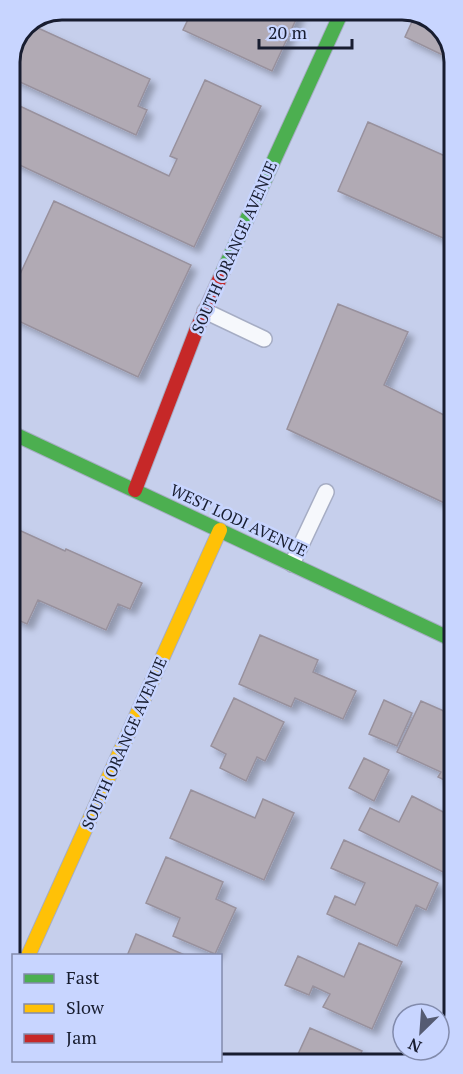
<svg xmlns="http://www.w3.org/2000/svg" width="463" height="1074" font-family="'PT Serif',serif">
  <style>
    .building { fill: #b1aab4; stroke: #98919d; stroke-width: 1.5; filter: url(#shadow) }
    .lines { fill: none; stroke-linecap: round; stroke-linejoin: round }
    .lane-casing { stroke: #a6adc4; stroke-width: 18 }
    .street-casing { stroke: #a6adc4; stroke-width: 34 }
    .fast-casing { stroke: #a6adc4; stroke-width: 16 }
    .slow-casing { stroke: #a6adc4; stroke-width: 16 }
    .jam-casing { stroke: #a6adc4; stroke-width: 16 }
    .lane { stroke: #f6f8fc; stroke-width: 15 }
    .street { stroke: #f6f8fc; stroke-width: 32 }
    .fast { stroke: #4caf50; stroke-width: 14 }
    .slow { stroke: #ffc107; stroke-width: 14 }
    .jam { stroke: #c62828; stroke-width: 14 }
    .labels { text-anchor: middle; stroke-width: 5; stroke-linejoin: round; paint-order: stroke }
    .street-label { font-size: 16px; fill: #181d30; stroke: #c8d5ff }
    .rim { fill: none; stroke: #181d30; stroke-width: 3 }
  </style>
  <defs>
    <filter id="shadow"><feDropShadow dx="5.5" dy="5.5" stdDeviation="3" flood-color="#0004"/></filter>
  </defs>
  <rect width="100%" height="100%" fill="#c6cfec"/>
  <path class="building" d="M 189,9 L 291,9 L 299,13 L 272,71 L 183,30 L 192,11 Z
    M 416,13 L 434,20 L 451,45 L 451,59 L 405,37 Z
    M 27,23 L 150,79 L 138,106 L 147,110 L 136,135 L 9,77 L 9,59 L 25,24 Z
    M 205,80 L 261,106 L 194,247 L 9,160 L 9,101 L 169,176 L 177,159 L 170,156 Z
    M 368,122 L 452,159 L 452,242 L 338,191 Z
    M 54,201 L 191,265 L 138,377 L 10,317 L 10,282 L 15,285 Z
    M 338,304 L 408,332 L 384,385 L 452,419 L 453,507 L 287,429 Z
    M 10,526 L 65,551 L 66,549 L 142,583 L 130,609 L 118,604 L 106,630 L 38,600 L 27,624 L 11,617 Z
    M 260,635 L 318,660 L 313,672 L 356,691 L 343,719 L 295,698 L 291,707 L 239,684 Z
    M 234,698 L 284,722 L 265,761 L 257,757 L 246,781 L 220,768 L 226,754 L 211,746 Z
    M 384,700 L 412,713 L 397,746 L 369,734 Z
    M 421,701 L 453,715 L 453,784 L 438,777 L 441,772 L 397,752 Z
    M 364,758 L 389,770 L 374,801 L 349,788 Z
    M 191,790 L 255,818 L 263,799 L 294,813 L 264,880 L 170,838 Z
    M 412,796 L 453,817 L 453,850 L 443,872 L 359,830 L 370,808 L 399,822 Z
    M 344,840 L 438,883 L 426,910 L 416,905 L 397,946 L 327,914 L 335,896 L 355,905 L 365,883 L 331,868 Z
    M 166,857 L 223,882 L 216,899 L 236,908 L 215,954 L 173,936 L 180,918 L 146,903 Z
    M 136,934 L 187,956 L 127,956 Z
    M 359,943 L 402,962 L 372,1029 L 323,1007 L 330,994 L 313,986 L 309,995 L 285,985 L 298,956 L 344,977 Z
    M 310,1028 L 362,1051 L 357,1063 L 294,1063 Z
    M 85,1060 L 169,1060 L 168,1064 L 94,1065 Z"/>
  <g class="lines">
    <defs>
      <path id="lane" d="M 205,311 L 264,339
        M 292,564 L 326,492"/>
      <path id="street" d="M 12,993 L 14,989"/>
      <path id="fast" d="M 220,278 L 343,9
        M 10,432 L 453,640"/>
      <path id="slow" d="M 28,956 L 220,530"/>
      <path id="jam" d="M 135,490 L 196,331 L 220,278"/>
    </defs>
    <use href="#lane" class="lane-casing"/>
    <use href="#street" class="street-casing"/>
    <use href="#fast" class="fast-casing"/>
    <use href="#slow" class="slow-casing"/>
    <use href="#jam" class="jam-casing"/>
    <use href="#lane" class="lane"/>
    <use href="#street" class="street"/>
    <use href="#fast" class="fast"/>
    <use href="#slow" class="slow"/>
    <use href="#jam" class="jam"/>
  </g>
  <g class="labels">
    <g class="street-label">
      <text transform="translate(234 247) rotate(-66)" y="6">SOUTH ORANGE AVENUE</text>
      <text transform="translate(239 520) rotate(25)" y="6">WEST LODI AVENUE</text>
      <text transform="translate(124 743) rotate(-66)" y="6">SOUTH ORANGE AVENUE</text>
    </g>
  </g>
  <path d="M0 0H463V1074H0ZM62 20H402A42 42 0 0 1 444 62V1012A42 42 0 0 1 402 1054H62A42 42 0 0 1 20 1012V62A42 42 0 0 1 62 20Z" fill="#c8d5ff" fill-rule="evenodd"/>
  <path class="rim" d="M62 20H402A42 42 0 0 1 444 62V1012A42 42 0 0 1 402 1054H62A42 42 0 0 1 20 1012V62A42 42 0 0 1 62 20Z"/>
  <rect x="12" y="954" width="210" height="108" fill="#c8d5ff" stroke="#828bac" stroke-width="1.5"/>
  <rect x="24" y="974" width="30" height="9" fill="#4caf50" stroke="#828bac" stroke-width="1.5"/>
  <text x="66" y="984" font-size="18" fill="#181d30">Fast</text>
  <rect x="24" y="1004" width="30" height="9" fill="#ffc107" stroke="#828bac" stroke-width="1.5"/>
  <text x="66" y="1014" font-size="18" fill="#181d30">Slow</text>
  <rect x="24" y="1034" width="30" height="9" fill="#c62828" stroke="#828bac" stroke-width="1.5"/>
  <text x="66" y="1044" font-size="18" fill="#181d30">Jam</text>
  <g transform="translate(421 1032) rotate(205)"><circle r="28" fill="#c8d5ff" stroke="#828bac" stroke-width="1.5"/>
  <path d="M0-4.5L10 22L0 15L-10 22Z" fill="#555b72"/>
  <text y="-9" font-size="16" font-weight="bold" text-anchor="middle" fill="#181d30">N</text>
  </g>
  <path d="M259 39v9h93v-9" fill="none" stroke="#181d30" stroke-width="3"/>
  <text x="268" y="39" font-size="18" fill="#181d30" stroke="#c8d5ff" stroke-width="4.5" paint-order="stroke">20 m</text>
</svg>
